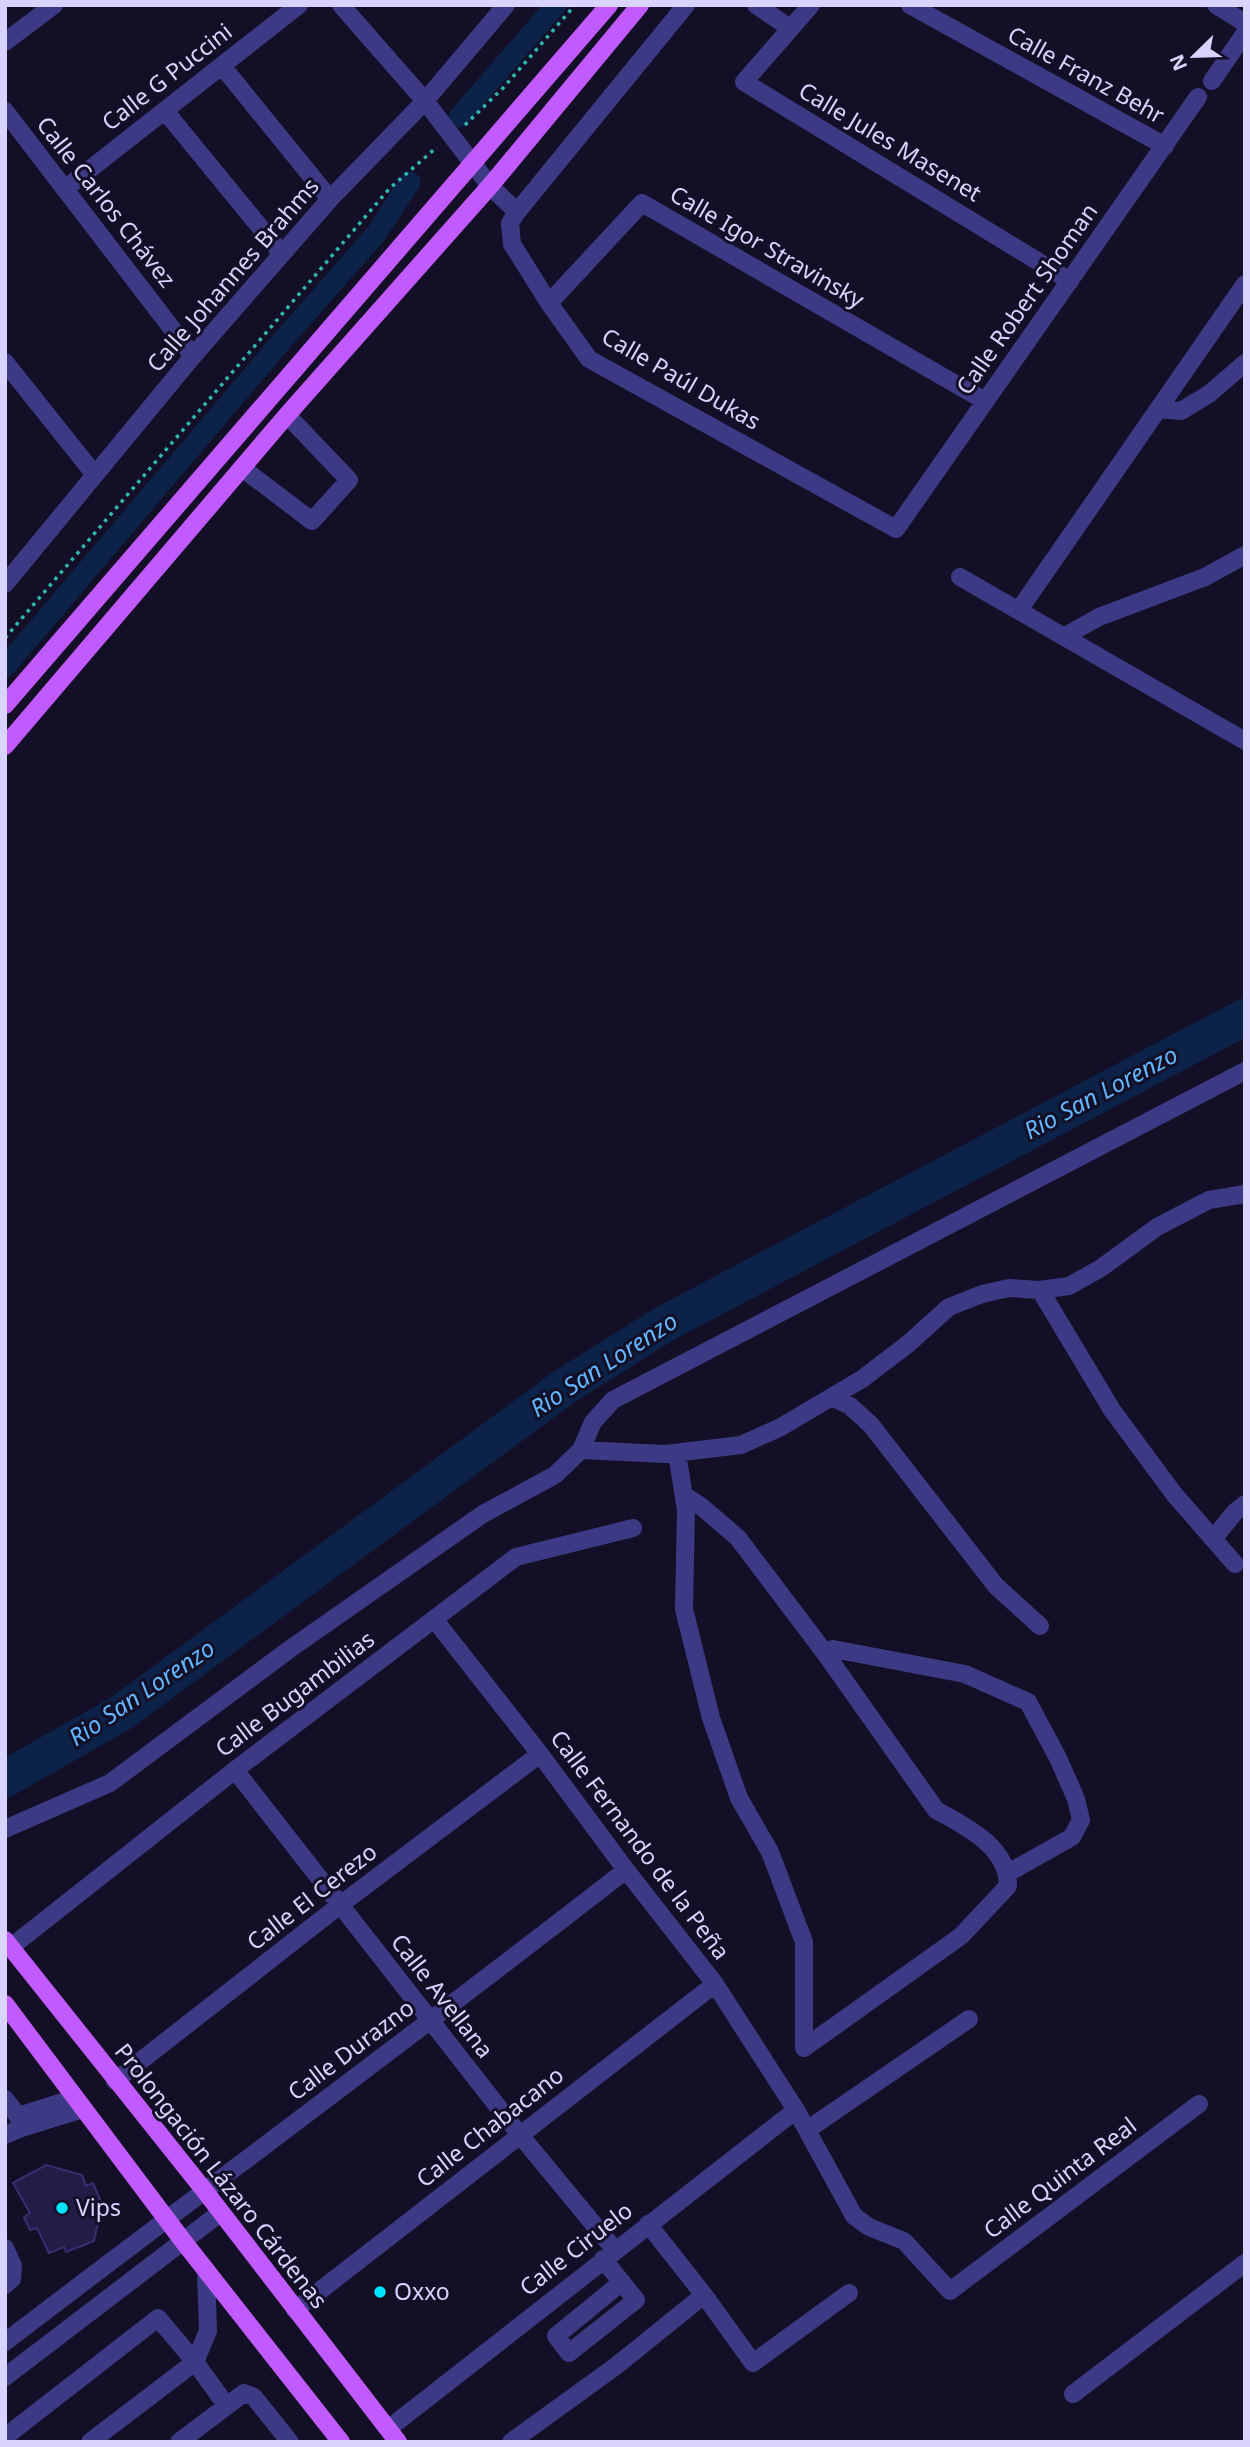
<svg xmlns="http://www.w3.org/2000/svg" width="1250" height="2447" font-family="'Noto Sans',sans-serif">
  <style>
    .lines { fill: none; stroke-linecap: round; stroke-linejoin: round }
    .canal { stroke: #0c2248; stroke-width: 21 }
    .river { stroke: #0c2248; stroke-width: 37 }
    .building { fill: #241b47; stroke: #3b2d73; stroke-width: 2 }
    .path { stroke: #2fb8b0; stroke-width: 3.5; stroke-dasharray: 3.5 5; stroke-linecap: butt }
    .minor { stroke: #3d3a85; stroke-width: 18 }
    .major { stroke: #c25bff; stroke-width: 18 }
    .poi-dot { fill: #00e5ff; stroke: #130f26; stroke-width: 2.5 }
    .labels { text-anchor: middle; stroke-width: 6; stroke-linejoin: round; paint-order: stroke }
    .street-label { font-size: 23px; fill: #d9d4ff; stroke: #130f26 }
    .poi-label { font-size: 23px; fill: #d9d4ff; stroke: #130f26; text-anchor: start }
    .water-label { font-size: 24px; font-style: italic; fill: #62b6ff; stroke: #130f26 }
  </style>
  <rect width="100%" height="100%" fill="#130f26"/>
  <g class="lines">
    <path class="canal" d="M 459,117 L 556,5
      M 5,667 L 281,342 L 376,234 L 410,182"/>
    <path class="river" d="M 5,1779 L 121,1713 L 564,1387 L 666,1323 L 1245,1017"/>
  </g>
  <path class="building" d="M 46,2165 L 82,2175 L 86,2186 L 93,2183 L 100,2199 L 95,2204 L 100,2213 L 94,2241 L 66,2252 L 64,2247 L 49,2253 L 37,2228 L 30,2230 L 24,2217 L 30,2213 L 13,2183 Z"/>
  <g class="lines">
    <path class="path" d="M 465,125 L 504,87 L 575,5
      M 5,638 L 389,189 L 437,147"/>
    <path class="minor" d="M 341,5 L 425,101 L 490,186 L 517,212
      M 686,5 L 517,212 L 510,223 L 512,244 L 549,303 L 589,359 L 896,529 L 1198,97
      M 756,5 L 790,28
      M 811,5 L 744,82 L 1070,281
      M 910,5 L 1165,146
      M 1216,5 L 1245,23
      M 5,42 L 54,5
      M 222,66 L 330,199
      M 1212,81 L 1245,33
      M 5,111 L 193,356
      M 165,111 L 282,254
      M 66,188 L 299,5
      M 549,303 L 642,203 L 985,401
      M 5,362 L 95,475
      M 1159,409 L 1181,411 L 1209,394 L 1245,363
      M 242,468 L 312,521 L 349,480 L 287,415
      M 960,577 L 1245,741
      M 5,584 L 193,356 L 330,199 L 425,101 L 506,5
      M 1019,610 L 1245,284
      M 1065,636 L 1099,617 L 1205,577 L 1245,555
      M 1040,1290 L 1112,1410 L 1174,1494 L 1235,1564
      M 832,1397 L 850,1406 L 871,1425 L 996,1586 L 1040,1626
      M 581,1450 L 665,1454 L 741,1445 L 781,1427 L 862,1379 L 908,1344 L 949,1307 L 982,1294 L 1009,1288 L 1040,1290 L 1069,1286 L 1101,1268 L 1157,1227 L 1209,1200 L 1245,1194
      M 677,1453 L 686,1510 L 684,1609 L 711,1718 L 739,1798 L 770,1852 L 804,1942 L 804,2048
      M 684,1495 L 702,1507 L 738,1538 L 825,1653 L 936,1810 C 967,1827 1008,1847 1008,1886 L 961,1936 L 804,2048
      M 1213,1539 L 1235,1512 L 1245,1504
      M 434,1619 L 540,1754 L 626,1870 L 715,1984 L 796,2110 L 854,2216 L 869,2227 L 904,2241 L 950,2291 L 1199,2104
      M 825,1653 L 833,1649 L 965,1674 L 1028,1702 L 1058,1758 L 1076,1799 L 1081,1820 L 1072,1837 L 1008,1873
      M 235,1770 L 520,2135 L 615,2250
      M 5,1829 L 110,1783 L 290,1649 L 483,1514 L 555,1475 L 581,1450 L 593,1422 L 613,1400 L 1245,1071
      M 11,1947 L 235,1770 L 516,1557 L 633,1528
      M 115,2081 L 340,1905 L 540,1754
      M 5,2099 L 18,2116 L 22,2128 L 5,2135
      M 18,2116 L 75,2098
      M 22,2128 L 83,2109
      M 807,2130 L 969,2019
      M 648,2224 L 704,2295 L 753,2363 L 849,2293
      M 5,2248 L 13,2266 L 12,2279 L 5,2285
      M 603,2259 L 636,2300 L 569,2353 L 556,2336 L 622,2282
      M 295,2310 L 715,1984
      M 5,2342 C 212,2184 421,2030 626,1870
      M 5,2377 L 220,2213
      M 1073,2394 L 1245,2263
      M 388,2429 L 796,2110
      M 5,2437 L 158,2318 L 195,2362 L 226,2405
      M 90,2442 L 195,2362 L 208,2331 L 206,2270
      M 179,2442 L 244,2393 L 254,2397 L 290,2442
      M 511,2442 L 616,2366 L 704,2295"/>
    <path class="major" d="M 5,705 L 609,5
      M 5,746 L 287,415 L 490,186 L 640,5
      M 5,1940 L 204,2190 L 398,2442
      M 5,2004 L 183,2241 L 341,2442"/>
  </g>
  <g class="poi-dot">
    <circle cx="62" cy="2208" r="7"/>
    <circle cx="380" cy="2292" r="7"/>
  </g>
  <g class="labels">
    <g class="street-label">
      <text transform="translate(1086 75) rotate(29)" y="8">Calle Franz Behr</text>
      <text transform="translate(167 77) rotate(-38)" y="8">Calle G Puccini</text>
      <text transform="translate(890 142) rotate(31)" y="8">Calle Jules Masenet</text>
      <text transform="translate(106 202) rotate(52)" y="8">Calle Carlos Chávez</text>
      <text transform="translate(767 247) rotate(30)" y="8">Calle Igor Stravinsky</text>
      <text transform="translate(233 275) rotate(-49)" y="8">Calle Johannes Brahms</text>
      <text transform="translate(1027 299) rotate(-55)" y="8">Calle Robert Shoman</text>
      <text transform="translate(681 379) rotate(30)" y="8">Calle Paúl Dukas</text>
      <text transform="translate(295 1694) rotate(-37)" y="8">Calle Bugambilias</text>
      <text transform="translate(640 1845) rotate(53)" y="8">Calle Fernando de la Peña</text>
      <text transform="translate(312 1897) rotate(-38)" y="8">Calle El Cerezo</text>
      <text transform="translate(442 1996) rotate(52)" y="8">Calle Avellana</text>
      <text transform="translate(351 2050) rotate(-37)" y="8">Calle Durazno</text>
      <text transform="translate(490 2127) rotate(-38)" y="8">Calle Chabacano</text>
      <text transform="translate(221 2176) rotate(52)" y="8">Prolongación Lázaro Cárdenas</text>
      <text transform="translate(1060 2178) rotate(-37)" y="8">Calle Quinta Real</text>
      <text transform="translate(576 2249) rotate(-38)" y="8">Calle Ciruelo</text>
    </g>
    <g class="poi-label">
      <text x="76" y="2216">Vips</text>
      <text x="394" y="2300">Oxxo</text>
    </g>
    <g class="water-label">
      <text transform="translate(1101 1093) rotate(-28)" y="8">Rio San Lorenzo</text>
      <text transform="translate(604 1365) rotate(-33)" y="8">Rio San Lorenzo</text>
      <text transform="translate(142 1693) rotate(-34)" y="8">Rio San Lorenzo</text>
    </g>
  </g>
  <rect width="1250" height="2447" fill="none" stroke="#d9d4ff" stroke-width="14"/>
  <g transform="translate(1194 56) rotate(247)" stroke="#130f26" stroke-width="5" paint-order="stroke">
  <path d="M0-5L12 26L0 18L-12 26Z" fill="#d9d4ff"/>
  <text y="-10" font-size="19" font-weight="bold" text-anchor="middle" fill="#d9d4ff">N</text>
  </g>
</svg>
